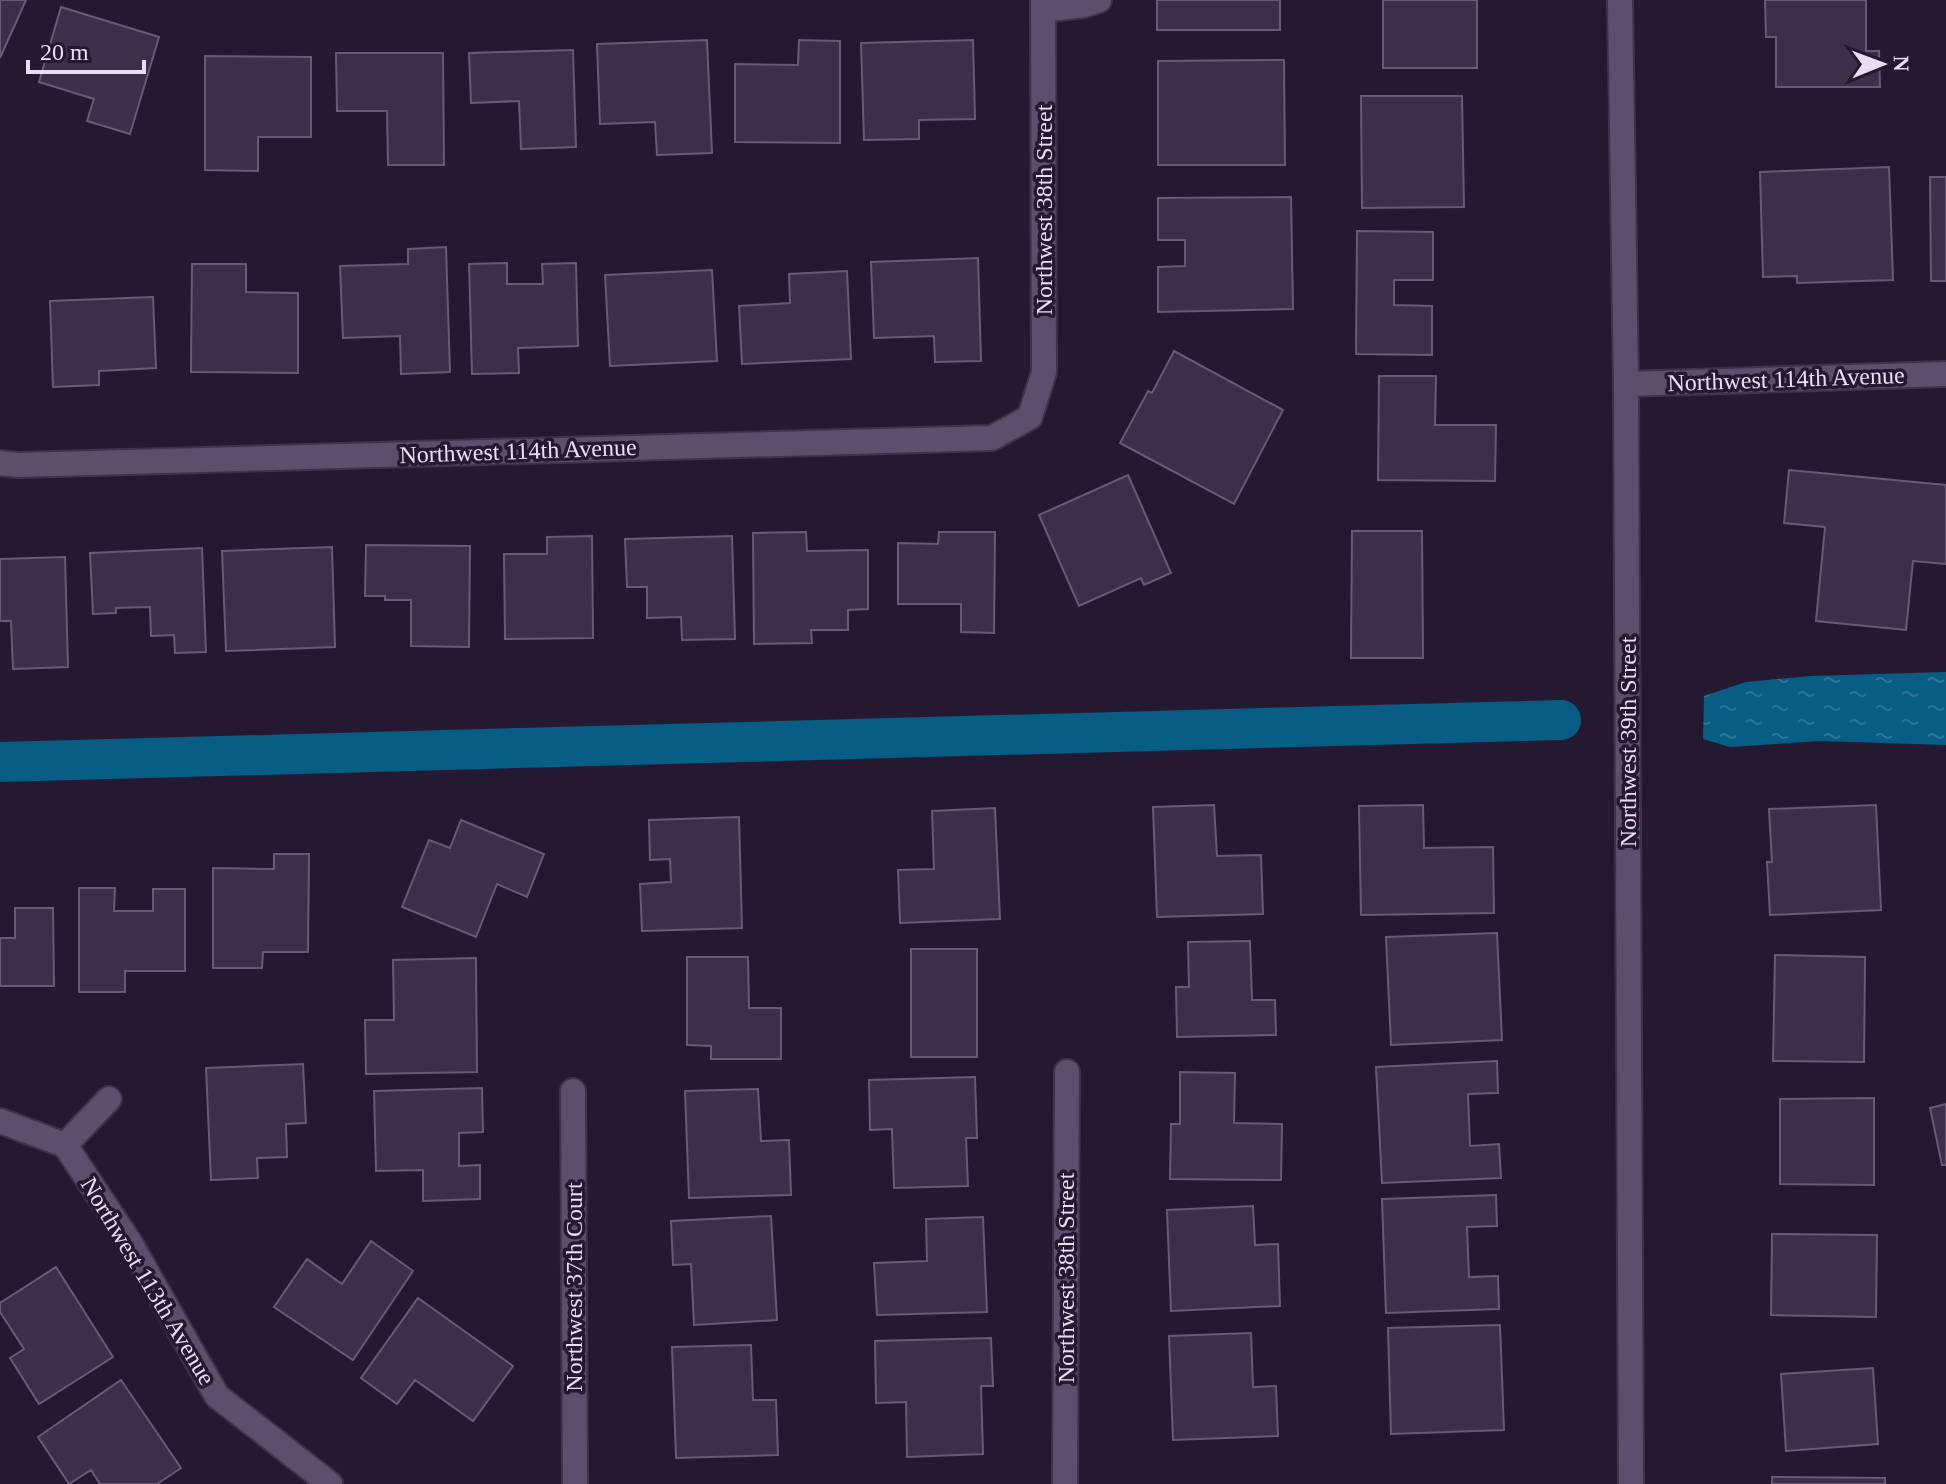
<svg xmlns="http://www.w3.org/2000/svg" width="1946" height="1484" font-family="Georgia,serif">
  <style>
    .water { fill: url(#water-ripples) }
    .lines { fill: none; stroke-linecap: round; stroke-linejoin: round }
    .canal { stroke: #085d84; stroke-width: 40 }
    .building { fill: #3b2f4a; stroke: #675a77; stroke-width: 2 }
    .minor-casing { stroke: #3e3449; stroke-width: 28 }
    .minor { stroke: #5c4f6c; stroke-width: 24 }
    .labels { text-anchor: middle; stroke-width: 7; stroke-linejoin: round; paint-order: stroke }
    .street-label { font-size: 24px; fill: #e7dff1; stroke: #251932 }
  </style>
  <defs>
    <pattern id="water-ripples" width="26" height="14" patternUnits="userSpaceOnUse" patternTransform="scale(2)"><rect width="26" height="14" fill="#085d84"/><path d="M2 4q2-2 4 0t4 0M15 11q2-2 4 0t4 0" fill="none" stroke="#2c7496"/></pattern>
  </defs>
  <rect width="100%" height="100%" fill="#251932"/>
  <path class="water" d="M 1946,672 L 1946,745 L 1819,741 L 1730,747 L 1703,739 L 1704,696 L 1746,682 L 1811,676 Z"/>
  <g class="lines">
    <path class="canal" d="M 0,762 L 1561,720"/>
  </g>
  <path class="building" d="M 0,0 L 26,0 L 0,58 Z
    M 1157,0 L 1280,0 L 1280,30 L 1157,30 Z
    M 1383,0 L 1477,0 L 1477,68 L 1383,68 Z
    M 1765,0 L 1866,0 L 1866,51 L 1879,51 L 1880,87 L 1776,87 L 1776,37 L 1766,37 Z
    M 61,7 L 159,37 L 130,134 L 87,121 L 94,99 L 39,82 Z
    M 707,40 L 712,153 L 657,155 L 655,122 L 600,124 L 597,44 Z
    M 799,40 L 840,41 L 840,143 L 735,142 L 735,64 L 798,65 Z
    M 973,40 L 975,119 L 919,120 L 919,139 L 864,140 L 861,43 Z
    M 573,50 L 576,147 L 521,149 L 519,101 L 471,103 L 469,53 Z
    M 336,53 L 443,53 L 444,165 L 388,165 L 387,111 L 337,111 Z
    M 205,56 L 311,57 L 311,137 L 258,137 L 258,171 L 205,170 Z
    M 1284,60 L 1285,165 L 1158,165 L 1158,61 Z
    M 1361,96 L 1462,96 L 1464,207 L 1362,208 Z
    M 1889,167 L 1893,280 L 1797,283 L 1797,276 L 1763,277 L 1760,172 Z
    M 1930,177 L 1946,177 L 1946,281 L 1931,281 Z
    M 1291,197 L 1293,309 L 1158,312 L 1158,267 L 1185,266 L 1185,240 L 1158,240 L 1158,198 Z
    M 1357,231 L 1433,232 L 1433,280 L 1394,280 L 1394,305 L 1432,306 L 1432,355 L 1356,354 Z
    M 446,247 L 450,372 L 401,374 L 400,336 L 343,338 L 340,266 L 408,264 L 408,249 Z
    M 978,258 L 981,361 L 935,362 L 934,336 L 874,338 L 871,262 Z
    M 507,263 L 507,284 L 543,284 L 542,264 L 576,263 L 578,346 L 518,348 L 519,373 L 472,374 L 469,264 Z
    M 192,264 L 246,264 L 246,292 L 298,293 L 298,373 L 191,372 Z
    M 712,270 L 717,361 L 610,366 L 605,275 Z
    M 847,271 L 851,359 L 742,364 L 739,306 L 790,303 L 789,274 Z
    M 153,297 L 156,368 L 99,371 L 99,385 L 53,387 L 50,301 Z
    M 1174,351 L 1283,410 L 1234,504 L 1120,443 L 1148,391 L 1152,393 Z
    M 1379,376 L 1436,376 L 1435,425 L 1496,425 L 1495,481 L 1378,480 Z
    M 1789,470 L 1946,485 L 1946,564 L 1913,561 L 1906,630 L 1816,621 L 1825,527 L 1784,523 Z
    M 1128,475 L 1171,573 L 1144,585 L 1141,578 L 1079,606 L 1039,515 Z
    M 1352,531 L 1422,531 L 1423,658 L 1351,658 Z
    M 806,532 L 807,551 L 868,550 L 868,609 L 848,610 L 848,630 L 811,630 L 812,643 L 754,644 L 753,533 Z
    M 939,532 L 995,532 L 994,633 L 961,632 L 961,604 L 898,604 L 898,543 L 938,544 Z
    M 592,536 L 593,638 L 505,639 L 504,554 L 547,554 L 547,537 Z
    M 732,536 L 735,639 L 682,640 L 681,617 L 647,618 L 647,587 L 627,587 L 625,539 Z
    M 366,545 L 470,546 L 469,647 L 411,646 L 411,600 L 385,600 L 385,596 L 365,596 Z
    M 332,547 L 335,647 L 226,651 L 222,551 Z
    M 202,548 L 206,652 L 175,653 L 174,635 L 151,636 L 150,607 L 116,608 L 116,613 L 93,614 L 90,553 Z
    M 65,557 L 68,667 L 13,669 L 11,621 L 0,621 L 0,559 Z
    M 1214,805 L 1217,856 L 1261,855 L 1263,914 L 1157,917 L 1153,807 Z
    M 1423,805 L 1424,848 L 1493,847 L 1494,913 L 1361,915 L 1359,806 Z
    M 1876,805 L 1881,910 L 1770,915 L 1767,862 L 1772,862 L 1769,809 Z
    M 995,808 L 1000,919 L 900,923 L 898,870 L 934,869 L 932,811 Z
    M 739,817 L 742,928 L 642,931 L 640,884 L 671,882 L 670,859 L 650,860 L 649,820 Z
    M 461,820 L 544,854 L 527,897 L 497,884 L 476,937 L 402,907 L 429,840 L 450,848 Z
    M 274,854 L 309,854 L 308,952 L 263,952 L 262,968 L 213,968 L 213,868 L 274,869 Z
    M 79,888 L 115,888 L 114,911 L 153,911 L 153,889 L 185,889 L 185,971 L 125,971 L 125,992 L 79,992 Z
    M 15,908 L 53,908 L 54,986 L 0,986 L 0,938 L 15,938 Z
    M 1497,933 L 1502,1040 L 1391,1045 L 1386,937 Z
    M 1250,941 L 1252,1000 L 1275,1000 L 1276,1035 L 1177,1037 L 1176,987 L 1189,987 L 1188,942 Z
    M 911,949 L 977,949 L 977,1057 L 911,1057 Z
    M 1775,955 L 1865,957 L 1864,1062 L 1773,1061 Z
    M 687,957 L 748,957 L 749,1008 L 781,1008 L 781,1059 L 711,1059 L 711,1046 L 687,1045 Z
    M 476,958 L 477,1072 L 366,1074 L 365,1020 L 394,1020 L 393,960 Z
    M 1497,1061 L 1498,1093 L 1468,1094 L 1470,1146 L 1499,1144 L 1501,1178 L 1382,1183 L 1376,1067 Z
    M 303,1064 L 306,1123 L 286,1124 L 287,1157 L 257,1158 L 258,1178 L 211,1180 L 206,1068 Z
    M 1180,1072 L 1235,1073 L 1234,1123 L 1282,1124 L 1281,1180 L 1170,1179 L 1171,1124 L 1180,1124 Z
    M 975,1077 L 977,1138 L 966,1138 L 968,1186 L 894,1188 L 892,1129 L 870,1130 L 869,1080 Z
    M 482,1088 L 483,1132 L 459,1133 L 459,1166 L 480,1165 L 480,1199 L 423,1201 L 423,1170 L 376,1171 L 374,1091 Z
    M 758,1089 L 761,1141 L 789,1140 L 791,1195 L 689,1198 L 685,1091 Z
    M 1874,1098 L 1874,1185 L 1780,1184 L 1780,1099 Z
    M 1946,1104 L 1946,1165 L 1942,1165 L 1930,1108 Z
    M 1496,1195 L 1497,1226 L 1467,1227 L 1469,1277 L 1498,1276 L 1499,1309 L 1386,1313 L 1382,1199 Z
    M 1253,1206 L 1255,1245 L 1278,1244 L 1280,1306 L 1171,1311 L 1167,1210 Z
    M 771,1216 L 777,1320 L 694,1325 L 691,1264 L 673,1265 L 671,1221 Z
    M 983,1217 L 987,1312 L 877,1315 L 874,1263 L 927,1261 L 926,1219 Z
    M 1772,1234 L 1877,1235 L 1876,1317 L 1771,1315 Z
    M 371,1241 L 413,1271 L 353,1360 L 274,1307 L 307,1259 L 342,1284 Z
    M 56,1267 L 113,1357 L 39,1404 L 10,1358 L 24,1349 L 0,1312 L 0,1303 Z
    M 418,1298 L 513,1366 L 473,1421 L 415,1380 L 397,1404 L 361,1378 Z
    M 1500,1325 L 1504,1430 L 1391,1434 L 1388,1328 Z
    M 1251,1333 L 1253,1387 L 1276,1386 L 1278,1436 L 1173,1440 L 1169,1336 Z
    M 991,1338 L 993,1386 L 981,1386 L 983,1454 L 907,1457 L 906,1402 L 876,1403 L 875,1341 Z
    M 751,1345 L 753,1400 L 776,1400 L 778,1455 L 676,1458 L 672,1347 Z
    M 1873,1368 L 1878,1444 L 1786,1451 L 1781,1374 Z
    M 121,1380 L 181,1468 L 157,1484 L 100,1484 L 91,1470 L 69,1484 L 38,1437 Z
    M 1772,1477 L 1885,1478 L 1885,1484 L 1772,1484 Z"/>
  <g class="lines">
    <defs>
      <path id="minor" d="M 1620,0 L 1626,384 L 1631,1484
        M 1043,10 L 1084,5 L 1099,0
        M 1626,384 L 1946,374
        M 0,463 L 18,465 L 992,438 L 1030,417 L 1044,372 L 1043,0
        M 573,1091 L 575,1484
        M 0,1121 L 65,1145 L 130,1243 L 217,1396 L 330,1484
        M 65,1145 L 109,1099
        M 1065,1484 L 1067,1072"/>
    </defs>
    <use href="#minor" class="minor-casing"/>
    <use href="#minor" class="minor"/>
  </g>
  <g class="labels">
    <g class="street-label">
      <text transform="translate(1044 210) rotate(-90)" y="8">Northwest 38th Street</text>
      <text transform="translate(1786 379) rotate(-2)" y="8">Northwest 114th Avenue</text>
      <text transform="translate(518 451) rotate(-2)" y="8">Northwest 114th Avenue</text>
      <text transform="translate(1628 742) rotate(-90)" y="8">Northwest 39th Street</text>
      <text transform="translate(1066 1278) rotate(-90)" y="8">Northwest 38th Street</text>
      <text transform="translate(148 1281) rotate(59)" y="8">Northwest 113th Avenue</text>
      <text transform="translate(574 1287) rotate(-90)" y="8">Northwest 37th Court</text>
    </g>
  </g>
  <g transform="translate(1882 64) rotate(89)" stroke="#251932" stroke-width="6" paint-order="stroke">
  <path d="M0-6L14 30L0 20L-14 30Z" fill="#e7dff1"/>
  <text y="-12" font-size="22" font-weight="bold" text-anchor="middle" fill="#e7dff1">N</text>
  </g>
  <path d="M28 60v12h116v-12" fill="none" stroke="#e7dff1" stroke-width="4"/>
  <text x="40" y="60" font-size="24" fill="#e7dff1" stroke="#251932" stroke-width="6" paint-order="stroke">20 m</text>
</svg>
